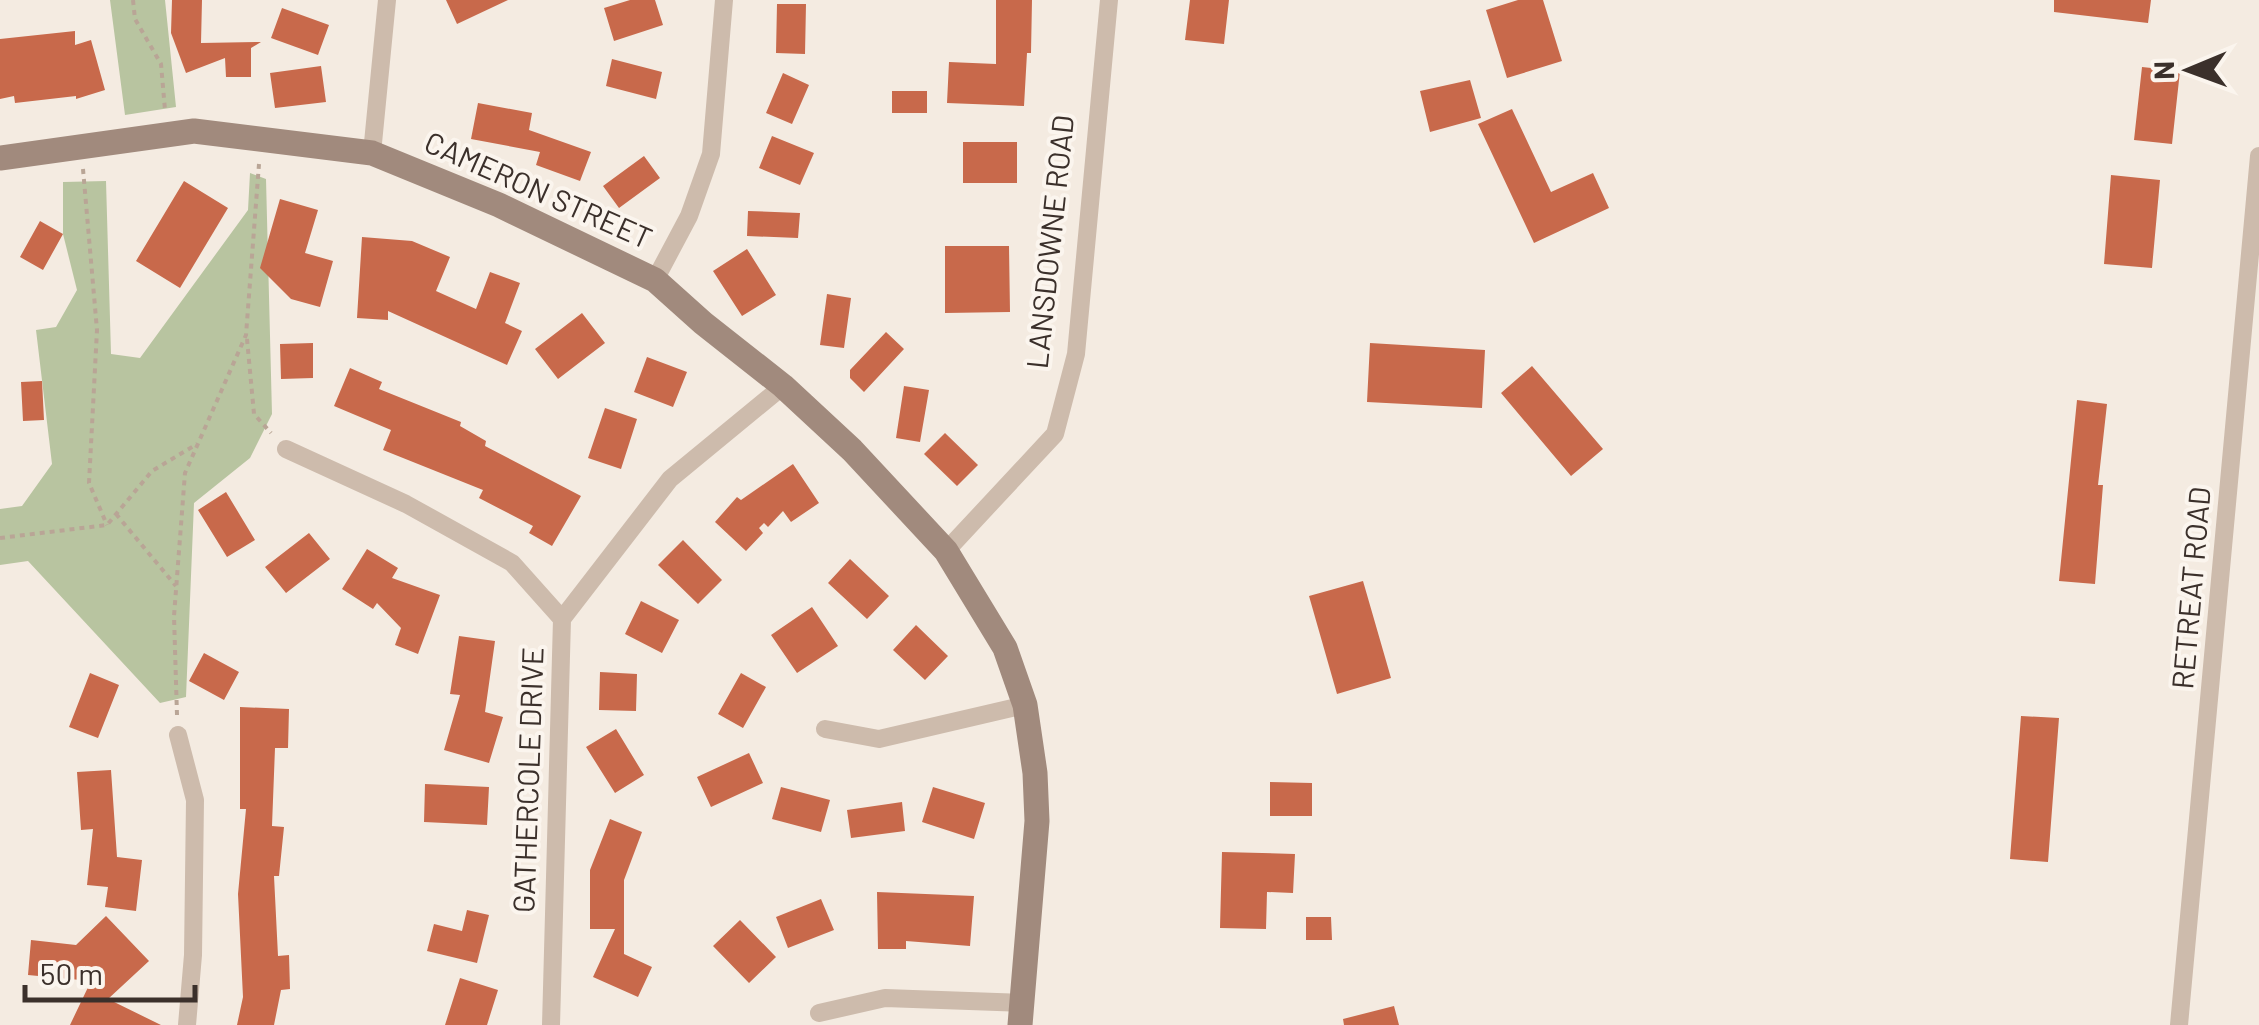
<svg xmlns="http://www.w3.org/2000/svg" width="2259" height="1025" font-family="Barlow,sans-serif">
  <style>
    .green { fill: #b8c4a0 }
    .building { fill: #c8694b }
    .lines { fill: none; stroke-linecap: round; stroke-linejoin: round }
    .path { stroke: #b9a596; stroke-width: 4; stroke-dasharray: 5 5; stroke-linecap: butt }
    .street { stroke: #cdbbac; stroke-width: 18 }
    .secondary { stroke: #a18a7d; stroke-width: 25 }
    .labels { text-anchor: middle; stroke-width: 8; stroke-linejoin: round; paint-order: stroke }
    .street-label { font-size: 30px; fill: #3b302b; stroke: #fbf5ee }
  </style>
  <rect width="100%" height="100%" fill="#f4ebe1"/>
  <path class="green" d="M 110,0 L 165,0 L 176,107 L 125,115 Z
    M 250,173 L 266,179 L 272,414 L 250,458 L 194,503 L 186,697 L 160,703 L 28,561 L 0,565 L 0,509 L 22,506 L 52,464 L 36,330 L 56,327 L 77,290 L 63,234 L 63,182 L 106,181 L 111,354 L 140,358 L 248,210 Z"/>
  <path class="building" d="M 172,0 L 202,0 L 201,43 L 261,42 L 251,48 L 251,77 L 226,77 L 225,58 L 186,73 L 171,33 Z
    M 446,0 L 508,0 L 457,24 Z
    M 630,0 L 655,0 L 663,25 L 614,41 L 604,8 Z
    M 996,0 L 1032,0 L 1031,53 L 1027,53 L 1024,106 L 947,103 L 949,62 L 996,64 Z
    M 1190,0 L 1229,0 L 1224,44 L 1185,40 Z
    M 1518,0 L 1543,0 L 1562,61 L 1507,78 L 1486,10 Z
    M 2054,0 L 2151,0 L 2148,23 L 2054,12 Z
    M 777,4 L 806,4 L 805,54 L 776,53 Z
    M 282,8 L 329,25 L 318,55 L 271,38 Z
    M 75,31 L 75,45 L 91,40 L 105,90 L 76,99 L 76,96 L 15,103 L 14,96 L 0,99 L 0,39 Z
    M 612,59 L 662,72 L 656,99 L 606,86 Z
    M 321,66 L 326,102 L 275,108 L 270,73 Z
    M 2142,67 L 2180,71 L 2172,144 L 2134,140 Z
    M 783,73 L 809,85 L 792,124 L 766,113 Z
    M 1470,80 L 1481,118 L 1430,132 L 1420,91 Z
    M 892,91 L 927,91 L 927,113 L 892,113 Z
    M 478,103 L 532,113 L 529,130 L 591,152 L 580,181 L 536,165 L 540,152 L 471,139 Z
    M 1512,109 L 1551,192 L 1593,173 L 1609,208 L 1534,243 L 1478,124 Z
    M 772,136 L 814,153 L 800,185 L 759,168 Z
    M 963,142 L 1017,142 L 1017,183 L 963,183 Z
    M 644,156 L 660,178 L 619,208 L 603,186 Z
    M 2111,175 L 2160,180 L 2152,268 L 2104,264 Z
    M 184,181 L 228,208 L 180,288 L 136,261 Z
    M 280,199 L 318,210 L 305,253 L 333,261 L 320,307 L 291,299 L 260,268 Z
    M 748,211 L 800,213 L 798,238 L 747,236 Z
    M 40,221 L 63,234 L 43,270 L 20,257 Z
    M 362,237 L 412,241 L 450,257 L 436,291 L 476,309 L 490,272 L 520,283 L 505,323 L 522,331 L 507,365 L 388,311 L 388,320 L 357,318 Z
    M 945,246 L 1009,246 L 1010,312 L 945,313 Z
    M 747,249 L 776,295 L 742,316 L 713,271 Z
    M 827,294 L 851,298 L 844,348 L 820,345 Z
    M 582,313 L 605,343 L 558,379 L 535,349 Z
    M 886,332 L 904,349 L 864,392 L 850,378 L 850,370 Z
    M 313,343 L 313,378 L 281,379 L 280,344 Z
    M 1370,343 L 1485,350 L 1482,408 L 1367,402 Z
    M 647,357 L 687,372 L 673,407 L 634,392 Z
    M 1532,366 L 1603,449 L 1571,476 L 1501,393 Z
    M 350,368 L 382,382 L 379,389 L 461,422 L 460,426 L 486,441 L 485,446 L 581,496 L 552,546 L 529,533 L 533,526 L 479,498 L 483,490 L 383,450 L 391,430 L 334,406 Z
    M 42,381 L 44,420 L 23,421 L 21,382 Z
    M 904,386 L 929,390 L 920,442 L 896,438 Z
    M 2077,400 L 2107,404 L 2098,485 L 2103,485 L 2095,584 L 2059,581 Z
    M 605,408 L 637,419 L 621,469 L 588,458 Z
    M 945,433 L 978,465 L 957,486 L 924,454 Z
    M 793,464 L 819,503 L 791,522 L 783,511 L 768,527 L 764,523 L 759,528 L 763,533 L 746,551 L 715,522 L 737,497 L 741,500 Z
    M 226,492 L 255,540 L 227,557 L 198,510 Z
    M 309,533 L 330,559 L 286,593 L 265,567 Z
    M 683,540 L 722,580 L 698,604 L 658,565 Z
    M 367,549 L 398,568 L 392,578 L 440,595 L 418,654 L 395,645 L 401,628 L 377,603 L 373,609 L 342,589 Z
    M 850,559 L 889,596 L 867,619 L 828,583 Z
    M 1363,581 L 1391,678 L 1337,694 L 1309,596 Z
    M 641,601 L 679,620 L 662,653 L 625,634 Z
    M 812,607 L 838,646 L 797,673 L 771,635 Z
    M 916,625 L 948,656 L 925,680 L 893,650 Z
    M 459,636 L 495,641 L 485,712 L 503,717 L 489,763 L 444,750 L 460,695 L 450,694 Z
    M 204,653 L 239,672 L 224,700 L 189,681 Z
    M 600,672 L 637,674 L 636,711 L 599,710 Z
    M 90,673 L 119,685 L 98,738 L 69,727 Z
    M 741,673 L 766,687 L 743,728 L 718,714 Z
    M 240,707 L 289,709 L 288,748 L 275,748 L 272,826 L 284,827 L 279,876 L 274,876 L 278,956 L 289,955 L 290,989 L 281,990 L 274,1025 L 237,1025 L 243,997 L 238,894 L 246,809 L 240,809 Z
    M 2021,716 L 2059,718 L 2048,862 L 2010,859 Z
    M 616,729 L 644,775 L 615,793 L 586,747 Z
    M 749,753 L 763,783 L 711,807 L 697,777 Z
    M 111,770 L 117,857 L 142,860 L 136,911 L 105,907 L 108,887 L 87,885 L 93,829 L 81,830 L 77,772 Z
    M 1270,782 L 1312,783 L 1312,816 L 1270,816 Z
    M 425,784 L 489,787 L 487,825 L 424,822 Z
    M 781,787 L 830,800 L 821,832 L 772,819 Z
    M 933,787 L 985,803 L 974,839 L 922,822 Z
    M 902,802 L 905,831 L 851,838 L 847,810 Z
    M 610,819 L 642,832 L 624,880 L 624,954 L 652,967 L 638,997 L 593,977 L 615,929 L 590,929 L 590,870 Z
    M 1222,852 L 1295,854 L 1293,893 L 1267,892 L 1266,929 L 1220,928 Z
    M 877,892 L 974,896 L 970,946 L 906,941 L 906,949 L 878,949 Z
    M 821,899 L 834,930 L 788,948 L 776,917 Z
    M 467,910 L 489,915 L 477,963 L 427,951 L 434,924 L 462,931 Z
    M 106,916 L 149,961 L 108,999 L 161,1025 L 70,1025 L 91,981 L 28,975 L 31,940 L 76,945 Z
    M 1306,917 L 1331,917 L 1332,940 L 1306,940 Z
    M 740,920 L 776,957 L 749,983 L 713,946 Z
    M 460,978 L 498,990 L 487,1025 L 445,1025 Z
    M 1394,1006 L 1399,1025 L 1344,1025 L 1343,1019 Z"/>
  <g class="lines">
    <path class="path" d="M 133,0 L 135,19 L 161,64 L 165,110
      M 83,169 L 97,330 L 89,483 L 107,525
      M 247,339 L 254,414 L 271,433
      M 116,514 L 176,586
      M 0,538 L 107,525 L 152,471 L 197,444
      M 177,715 L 174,616 L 185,473 L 246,335 L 259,164"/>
    <path class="street" d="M 372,153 L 387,0
      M 655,280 L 689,216 L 711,154 L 724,0
      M 286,449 L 406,504 L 512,563 L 562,619
      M 946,551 L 1055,434 L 1076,354 L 1109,0
      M 825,729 L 879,739 L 1025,705
      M 178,735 L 195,800 L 193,955 L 187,1025
      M 819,1013 L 885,998 L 1022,1003
      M 551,1025 L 562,619 L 670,479 L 783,386
      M 2179,1025 L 2259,156"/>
    <path class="secondary" d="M 0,158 L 194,131 L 372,153 L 499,205 L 655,280 L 703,323 L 783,386 L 852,450 L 946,551 L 1005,648 L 1025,705 L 1035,773 L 1037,821 L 1020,1025"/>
  </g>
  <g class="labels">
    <g class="street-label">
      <text transform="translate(538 191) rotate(24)" y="10">CAMERON STREET</text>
      <text transform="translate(1051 242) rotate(-84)" y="10">LANSDOWNE ROAD</text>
      <text transform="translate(2192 588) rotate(-85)" y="10">RETREAT ROAD</text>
      <text transform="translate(529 780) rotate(-88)" y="10">GATHERCOLE DRIVE</text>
    </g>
  </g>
  <g transform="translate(2189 70) rotate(269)" stroke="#fbf5ee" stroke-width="8" paint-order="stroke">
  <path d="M0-8L18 38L0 25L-18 38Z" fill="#3b302b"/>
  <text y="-15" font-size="28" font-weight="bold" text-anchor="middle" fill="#3b302b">N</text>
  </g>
  <path d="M25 985v15h170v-15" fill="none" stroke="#3b302b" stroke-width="5"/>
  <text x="40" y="985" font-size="30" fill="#3b302b" stroke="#fbf5ee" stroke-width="8" paint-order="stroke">50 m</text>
</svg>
